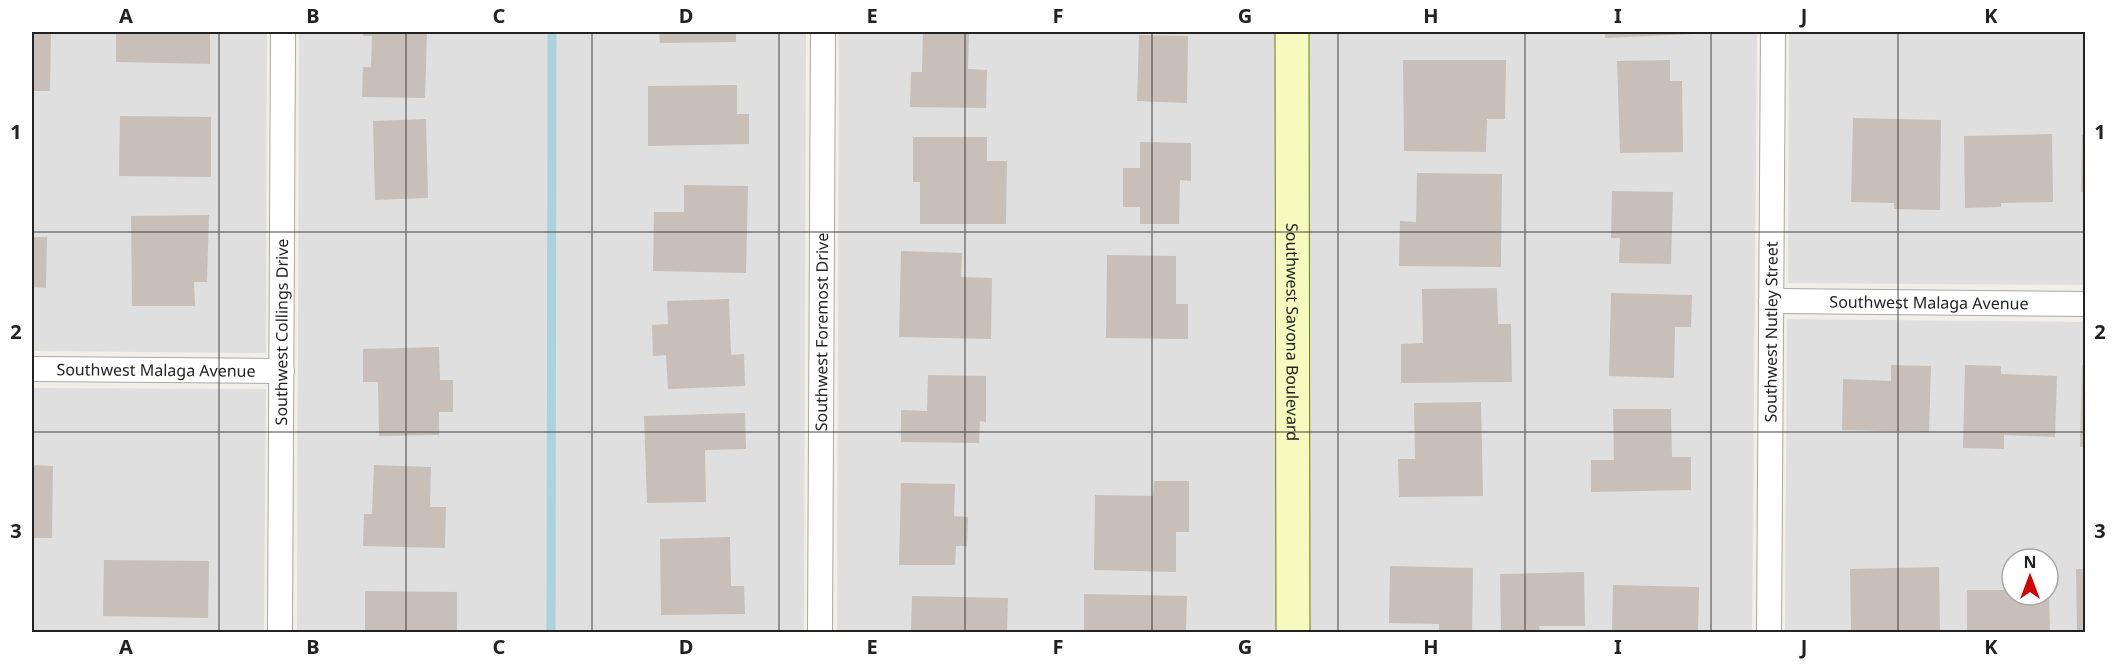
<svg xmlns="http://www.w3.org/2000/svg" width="2117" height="664" font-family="'Noto Sans',sans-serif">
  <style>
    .residential { fill: #e0dfdf; fill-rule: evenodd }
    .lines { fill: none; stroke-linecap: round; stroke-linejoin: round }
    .stream { stroke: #aad3df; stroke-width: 9 }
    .building { fill: #c7bfb8 }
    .street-casing { stroke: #a9a9a9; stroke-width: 26 }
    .secondary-casing { stroke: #707d05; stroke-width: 35 }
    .street { stroke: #fff; stroke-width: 24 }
    .secondary { stroke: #f7fabf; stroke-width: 33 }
    .grid { fill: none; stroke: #222; stroke-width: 1.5; stroke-opacity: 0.55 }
    .labels { text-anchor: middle; stroke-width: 6; stroke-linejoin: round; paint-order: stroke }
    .street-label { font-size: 16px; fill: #222; stroke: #fff }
    .neatline { fill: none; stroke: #222; stroke-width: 2 }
    .grid-label { font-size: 20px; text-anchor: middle; font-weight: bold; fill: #222 }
  </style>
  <rect width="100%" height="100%" fill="#f2efe9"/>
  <path class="residential" d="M 32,32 L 267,32 L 266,353 L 32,351 Z
    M 299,32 L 806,32 L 804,632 L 297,632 Z
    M 839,32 L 1276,32 L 1277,632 L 837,632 Z
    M 1308,32 L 1757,32 L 1752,632 L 1310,632 Z
    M 1789,32 L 2085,32 L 2085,285 L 1788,283 Z
    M 1787,319 L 2085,322 L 2085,632 L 1785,632 ZM 2012,559 L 2048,559 L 2048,595 L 2012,595 Z
    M 32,388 L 266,389 L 264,632 L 32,632 Z"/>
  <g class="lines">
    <path class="stream" d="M 551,632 L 552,32"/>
  </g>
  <path class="building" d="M 32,32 L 51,32 L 50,91 L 32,91 Z
    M 116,32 L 210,32 L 210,64 L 116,62 Z
    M 363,32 L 427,32 L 425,98 L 362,97 L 363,67 L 371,67 L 372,36 L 363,36 Z
    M 659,32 L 736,32 L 736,42 L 660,43 Z
    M 923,32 L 969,32 L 968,69 L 987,70 L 986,108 L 910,107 L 911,72 L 922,72 Z
    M 1605,32 L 1693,32 L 1693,34 L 1605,38 Z
    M 1139,35 L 1188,36 L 1187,103 L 1137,101 Z
    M 1403,60 L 1506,60 L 1505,119 L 1487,119 L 1486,152 L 1404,151 Z
    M 1670,60 L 1670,81 L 1682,81 L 1683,152 L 1620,153 L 1617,61 Z
    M 737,85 L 737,114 L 749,114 L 749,144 L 648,146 L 648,86 Z
    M 120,116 L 211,117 L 211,177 L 119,176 Z
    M 1853,118 L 1941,120 L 1940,210 L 1894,209 L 1894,203 L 1851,202 Z
    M 426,119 L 428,198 L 375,200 L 373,121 Z
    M 2052,134 L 2053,202 L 2001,203 L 2001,207 L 1965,208 L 1964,136 Z
    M 2082,135 L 2086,135 L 2086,192 L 2081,192 Z
    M 913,137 L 987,137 L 987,161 L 1007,161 L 1006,224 L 920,224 L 920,182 L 913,182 Z
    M 1140,142 L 1191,143 L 1191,181 L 1180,180 L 1179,224 L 1140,224 L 1140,207 L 1123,207 L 1123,168 L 1140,168 Z
    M 1417,173 L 1502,174 L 1501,267 L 1399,266 L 1400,221 L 1416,222 Z
    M 684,185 L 748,186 L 746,273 L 653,271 L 654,212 L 684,212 Z
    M 1612,191 L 1673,192 L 1671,264 L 1619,263 L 1620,238 L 1611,238 Z
    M 209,215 L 207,282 L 194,282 L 195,306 L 132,306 L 131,216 Z
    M 32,237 L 47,237 L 46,288 L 32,287 Z
    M 901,251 L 962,253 L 961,277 L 992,278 L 991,339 L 899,337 Z
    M 1107,255 L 1176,256 L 1176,304 L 1188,304 L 1188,339 L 1106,338 Z
    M 1497,288 L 1498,324 L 1511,324 L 1512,382 L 1401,383 L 1401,344 L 1423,343 L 1422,289 Z
    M 1611,293 L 1692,295 L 1691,327 L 1675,327 L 1674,378 L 1609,376 Z
    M 729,299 L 731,355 L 744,354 L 745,386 L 668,389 L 666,355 L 653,356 L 652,325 L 668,324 L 667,301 Z
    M 439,347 L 440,380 L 453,380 L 453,412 L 439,412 L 439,435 L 379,436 L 378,382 L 363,382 L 363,349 Z
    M 1891,365 L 1931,366 L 1929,432 L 1842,430 L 1843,379 L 1891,381 Z
    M 1965,365 L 2001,366 L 2001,374 L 2057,376 L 2055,437 L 2004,435 L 2004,449 L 1963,448 Z
    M 2082,365 L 2086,365 L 2086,447 L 2080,447 Z
    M 928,375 L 986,376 L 986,422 L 980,421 L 979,443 L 901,442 L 901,410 L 927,411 Z
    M 1481,402 L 1483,496 L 1399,497 L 1398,459 L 1415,459 L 1414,403 Z
    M 1613,409 L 1671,409 L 1672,457 L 1691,457 L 1691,490 L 1591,492 L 1591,460 L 1614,460 Z
    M 745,413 L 746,449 L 705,450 L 706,502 L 647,503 L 644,416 Z
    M 32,465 L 53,466 L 52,538 L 32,538 Z
    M 374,465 L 431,467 L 430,507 L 446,507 L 445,548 L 363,546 L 364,514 L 372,514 Z
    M 1154,481 L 1189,481 L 1189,532 L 1176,532 L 1176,572 L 1094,570 L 1095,495 L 1153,496 Z
    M 901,483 L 955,484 L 954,516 L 968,517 L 967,546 L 956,546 L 955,565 L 899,565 Z
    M 730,537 L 731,586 L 744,586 L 745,614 L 661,615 L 660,539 Z
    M 104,560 L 209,561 L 208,618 L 103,616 Z
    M 1390,566 L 1473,568 L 1472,632 L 1439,632 L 1439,624 L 1389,623 Z
    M 1939,567 L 1940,632 L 1851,632 L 1850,569 Z
    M 2076,569 L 2086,569 L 2086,632 L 2077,632 Z
    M 1584,572 L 1585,626 L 1539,626 L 1540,632 L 1501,632 L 1500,574 Z
    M 2007,573 L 2012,573 L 2012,595 L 2049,595 L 2050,632 L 1967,632 L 1967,590 L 2007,590 Z
    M 1613,585 L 1699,587 L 1698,632 L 1612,632 Z
    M 365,591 L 457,592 L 457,632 L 365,632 Z
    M 1084,594 L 1187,596 L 1186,632 L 1084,632 Z
    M 912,596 L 1008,598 L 1007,632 L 911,632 Z"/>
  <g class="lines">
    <defs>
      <g id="street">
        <path id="s1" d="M 1771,301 L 2086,304"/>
        <path id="s2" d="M 32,369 L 282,371"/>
        <path id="s3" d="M 280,632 L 283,32"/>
        <path id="s4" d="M 820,632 L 823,32"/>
        <path id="s5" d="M 1769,632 L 1773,32"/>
      </g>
      <g id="secondary">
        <path id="s6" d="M 1292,32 L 1293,632"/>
      </g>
    </defs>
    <use href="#street" class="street-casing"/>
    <use href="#secondary" class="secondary-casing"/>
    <use href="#street" class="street"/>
    <use href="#secondary" class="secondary"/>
  </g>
  <path class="grid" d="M 219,32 L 219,632M 406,32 L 406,632M 592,32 L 592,632M 779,32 L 779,632M 965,32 L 965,632M 1152,32 L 1152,632M 1338,32 L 1338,632M 1525,32 L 1525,632M 1711,32 L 1711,632M 1898,32 L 1898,632M 32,232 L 2086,232M 32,432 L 2086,432"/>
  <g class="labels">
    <g class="street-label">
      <text dy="6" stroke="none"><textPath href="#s1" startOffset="158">Southwest Malaga Avenue</textPath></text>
      <text dy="6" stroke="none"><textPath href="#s3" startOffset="300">Southwest Collings Drive</textPath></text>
      <text dy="6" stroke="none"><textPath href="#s4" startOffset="300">Southwest Foremost Drive</textPath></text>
      <text dy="6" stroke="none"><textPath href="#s6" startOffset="300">Southwest Savona Boulevard</textPath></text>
      <text dy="6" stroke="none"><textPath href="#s5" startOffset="300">Southwest Nutley Street</textPath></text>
      <text dy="6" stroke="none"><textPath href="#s2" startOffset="124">Southwest Malaga Avenue</textPath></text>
    </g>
  </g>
  <rect width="2117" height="664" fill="none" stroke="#ffffff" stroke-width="66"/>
  <g transform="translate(2030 577)"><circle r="28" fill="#ffffff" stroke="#a7a7a7" stroke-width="1.5"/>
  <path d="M0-4.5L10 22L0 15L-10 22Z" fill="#d40000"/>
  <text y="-9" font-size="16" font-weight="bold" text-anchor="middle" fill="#222222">N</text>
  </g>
  <rect x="33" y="33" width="2051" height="598" class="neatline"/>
  <g class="grid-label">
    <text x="126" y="23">A</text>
    <text x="313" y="23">B</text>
    <text x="499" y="23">C</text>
    <text x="686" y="23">D</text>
    <text x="872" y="23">E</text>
    <text x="1058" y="23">F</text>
    <text x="1245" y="23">G</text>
    <text x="1431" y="23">H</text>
    <text x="1618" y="23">I</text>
    <text x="1804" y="23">J</text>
    <text x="1991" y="23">K</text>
    <text x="16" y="139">1</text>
    <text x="2100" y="139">1</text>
    <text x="16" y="339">2</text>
    <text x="2100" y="339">2</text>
    <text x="16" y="538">3</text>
    <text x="2100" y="538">3</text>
    <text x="126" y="654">A</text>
    <text x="313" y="654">B</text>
    <text x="499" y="654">C</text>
    <text x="686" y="654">D</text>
    <text x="872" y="654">E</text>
    <text x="1058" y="654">F</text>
    <text x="1245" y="654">G</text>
    <text x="1431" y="654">H</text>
    <text x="1618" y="654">I</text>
    <text x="1804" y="654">J</text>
    <text x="1991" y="654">K</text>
  </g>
</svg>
